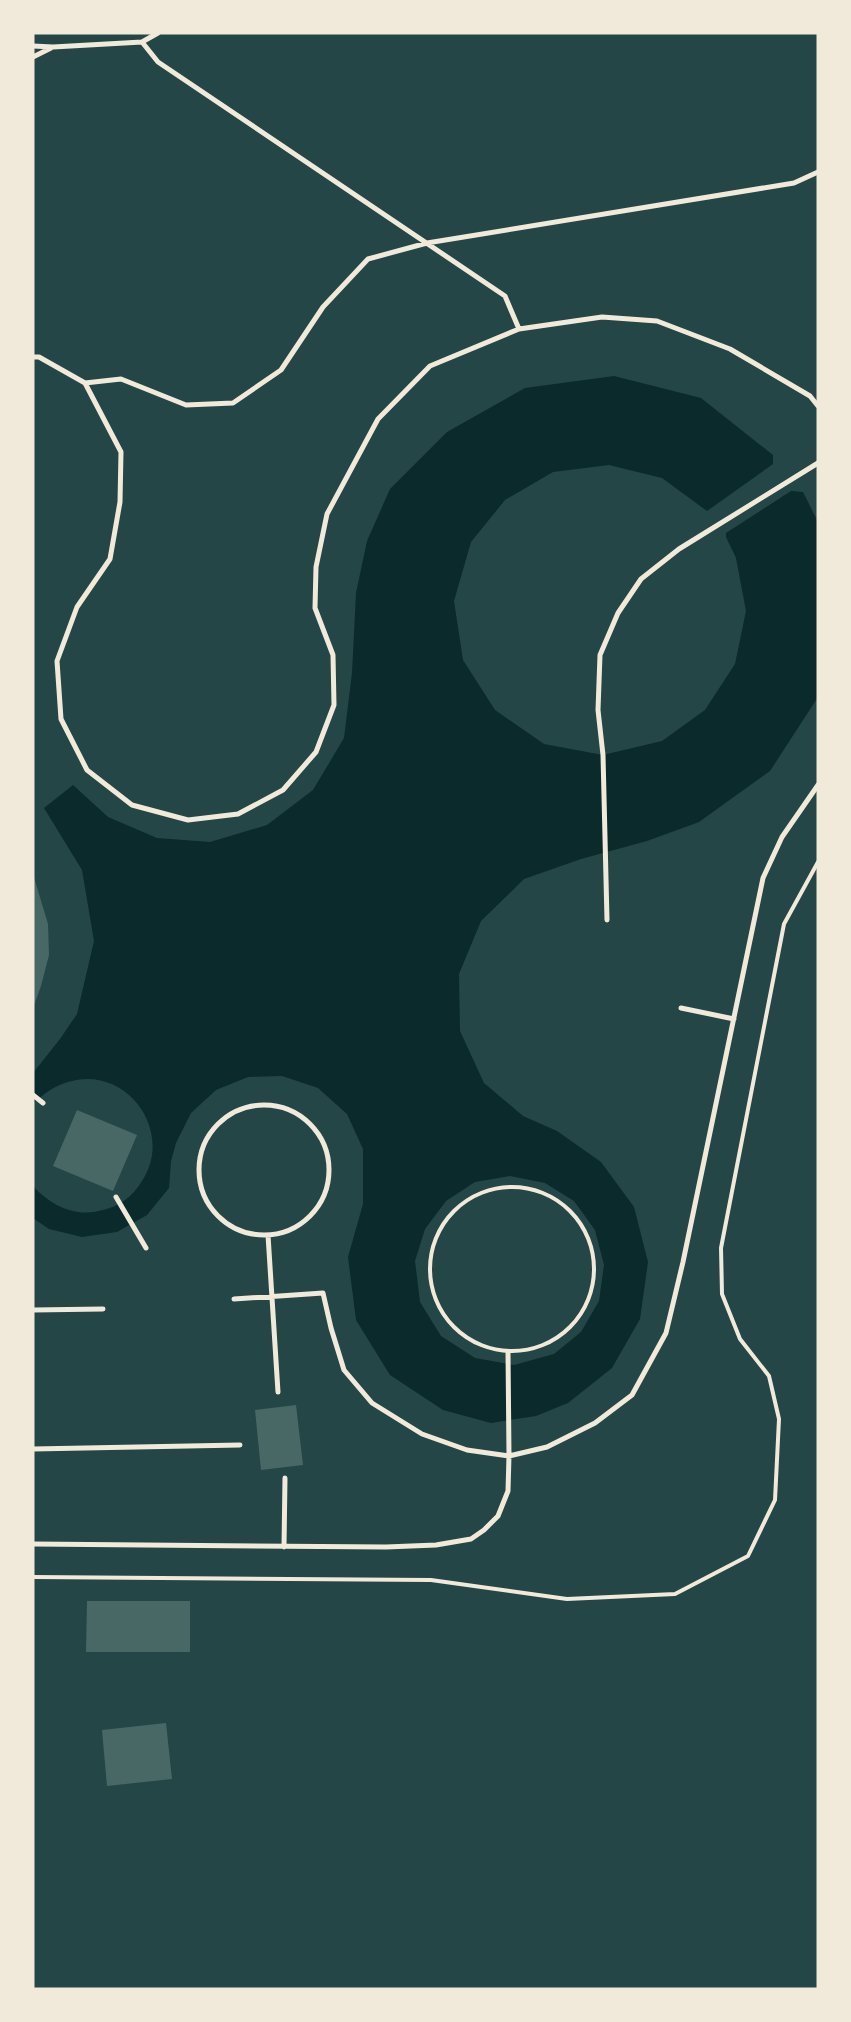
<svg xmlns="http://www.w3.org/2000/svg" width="851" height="2022" font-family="Karla,sans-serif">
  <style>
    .green { fill: #244646 }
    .water { fill: #0a2a2b; fill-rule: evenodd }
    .building { fill: #486865 }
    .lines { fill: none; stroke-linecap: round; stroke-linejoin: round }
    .path { stroke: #f1e9da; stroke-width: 4 }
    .pedestrian { stroke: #f1e9da; stroke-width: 5 }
  </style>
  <rect width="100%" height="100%" fill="#0f3d3e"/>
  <path class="green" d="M 33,33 L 818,33 L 818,1989 L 33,1989 Z"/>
  <path class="water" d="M 614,376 L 701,398 L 773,455 L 773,464 L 707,511 L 662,478 L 609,465 L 553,472 L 505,500 L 471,542 L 454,601 L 463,660 L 495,710 L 544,744 L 603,755 L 662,741 L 705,710 L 735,664 L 746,611 L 736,558 L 726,537 L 726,533 L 791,491 L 803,492 L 818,522 L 818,697 L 770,771 L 699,822 L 647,841 L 581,859 L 524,879 L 481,921 L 459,974 L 460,1031 L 484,1083 L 523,1116 L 557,1131 L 601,1162 L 634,1207 L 648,1262 L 640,1319 L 612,1368 L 568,1403 L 536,1416 L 491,1423 L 443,1410 L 390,1375 L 356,1320 L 348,1257 L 363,1204 L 363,1149 L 347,1114 L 318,1088 L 282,1076 L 248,1077 L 216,1090 L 191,1113 L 176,1143 L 171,1161 L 169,1188 L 147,1215 L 117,1232 L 82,1237 L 49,1229 L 33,1218 L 33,1186 C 51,1206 76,1218 103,1210 C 120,1206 133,1196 142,1181 C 175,1131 126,1064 68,1082 C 54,1086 43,1094 33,1104 L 33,1073 L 60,1039 L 77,1014 L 94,941 L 82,870 L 44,808 L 73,785 L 108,817 L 157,838 L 210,842 L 267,825 L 313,790 L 344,738 L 352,673 L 356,593 L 367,541 L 390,489 L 447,432 L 525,388 ZM 510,1176 L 545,1183 L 574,1201 L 595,1230 L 604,1265 L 599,1301 L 581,1332 L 554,1354 L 514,1365 L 475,1358 L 441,1336 L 420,1302 L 415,1261 L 425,1229 L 446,1201 L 475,1182 Z"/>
  <path class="building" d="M 33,874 L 48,924 L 49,955 L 41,986 L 33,1008 Z
    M 77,1110 L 137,1135 L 113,1191 L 53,1166 Z
    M 296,1405 L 303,1465 L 261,1470 L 255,1410 Z
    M 87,1601 L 190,1601 L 190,1652 L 86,1652 Z
    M 166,1723 L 172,1779 L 107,1786 L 102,1730 Z"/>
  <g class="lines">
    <path class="path" d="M430 1269a82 82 0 1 1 164 0a82 82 0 1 1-164 0Z
      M 33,1577 L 431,1580 L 567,1599 L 675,1594 L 748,1556 L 775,1500 L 779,1419 L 769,1376 L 740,1339 L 722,1294 L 721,1248 L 784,924 L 818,862"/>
    <path class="pedestrian" d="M 142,42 L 158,62 L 505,296 L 519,329
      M 33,46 L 53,47 L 142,42 L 158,33
      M 33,57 L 51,48
      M 33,357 L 39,357 L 85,383 L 121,452 L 120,502 L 110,559 L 77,607 L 57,661 L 61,719 L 87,770 L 132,805 L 188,820 L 238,814 L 283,790 L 316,752 L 334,705 L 333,655 L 315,608 L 316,567 L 327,514 L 378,419 L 430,366 L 519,329 L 602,317 L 657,321 L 730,349 L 810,396 L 818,406
      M 85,383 L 121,379 L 186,405 L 233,403 L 281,370 L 323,307 L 368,259 L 427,243 L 794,183 L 818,172
      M 607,920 L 603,755 L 598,710 L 600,655 L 618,613 L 641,579 L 679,549 L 818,463
      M 681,1008 L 734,1019
      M 33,1095 L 43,1103
      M199 1170a65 65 0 1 1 130 0a65 65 0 1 1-130 0Z
      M 116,1197 L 146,1248
      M 268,1235 L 278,1392
      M 234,1299 L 323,1293 L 331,1328 L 344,1370 L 372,1403 L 422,1434 L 467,1450 L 509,1456 L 547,1447 L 595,1423 L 632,1395 L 666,1333 L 683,1262 L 763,878 L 782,837 L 818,785
      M 33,1310 L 103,1309
      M 33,1449 L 240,1445
      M 33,1544 L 386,1547 L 436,1545 L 471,1539 L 484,1530 L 498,1516 L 508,1491 L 509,1456 L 508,1352
      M 284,1547 L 285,1478"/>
  </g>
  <rect width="851" height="2022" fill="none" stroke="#f1e9da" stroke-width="69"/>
</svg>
